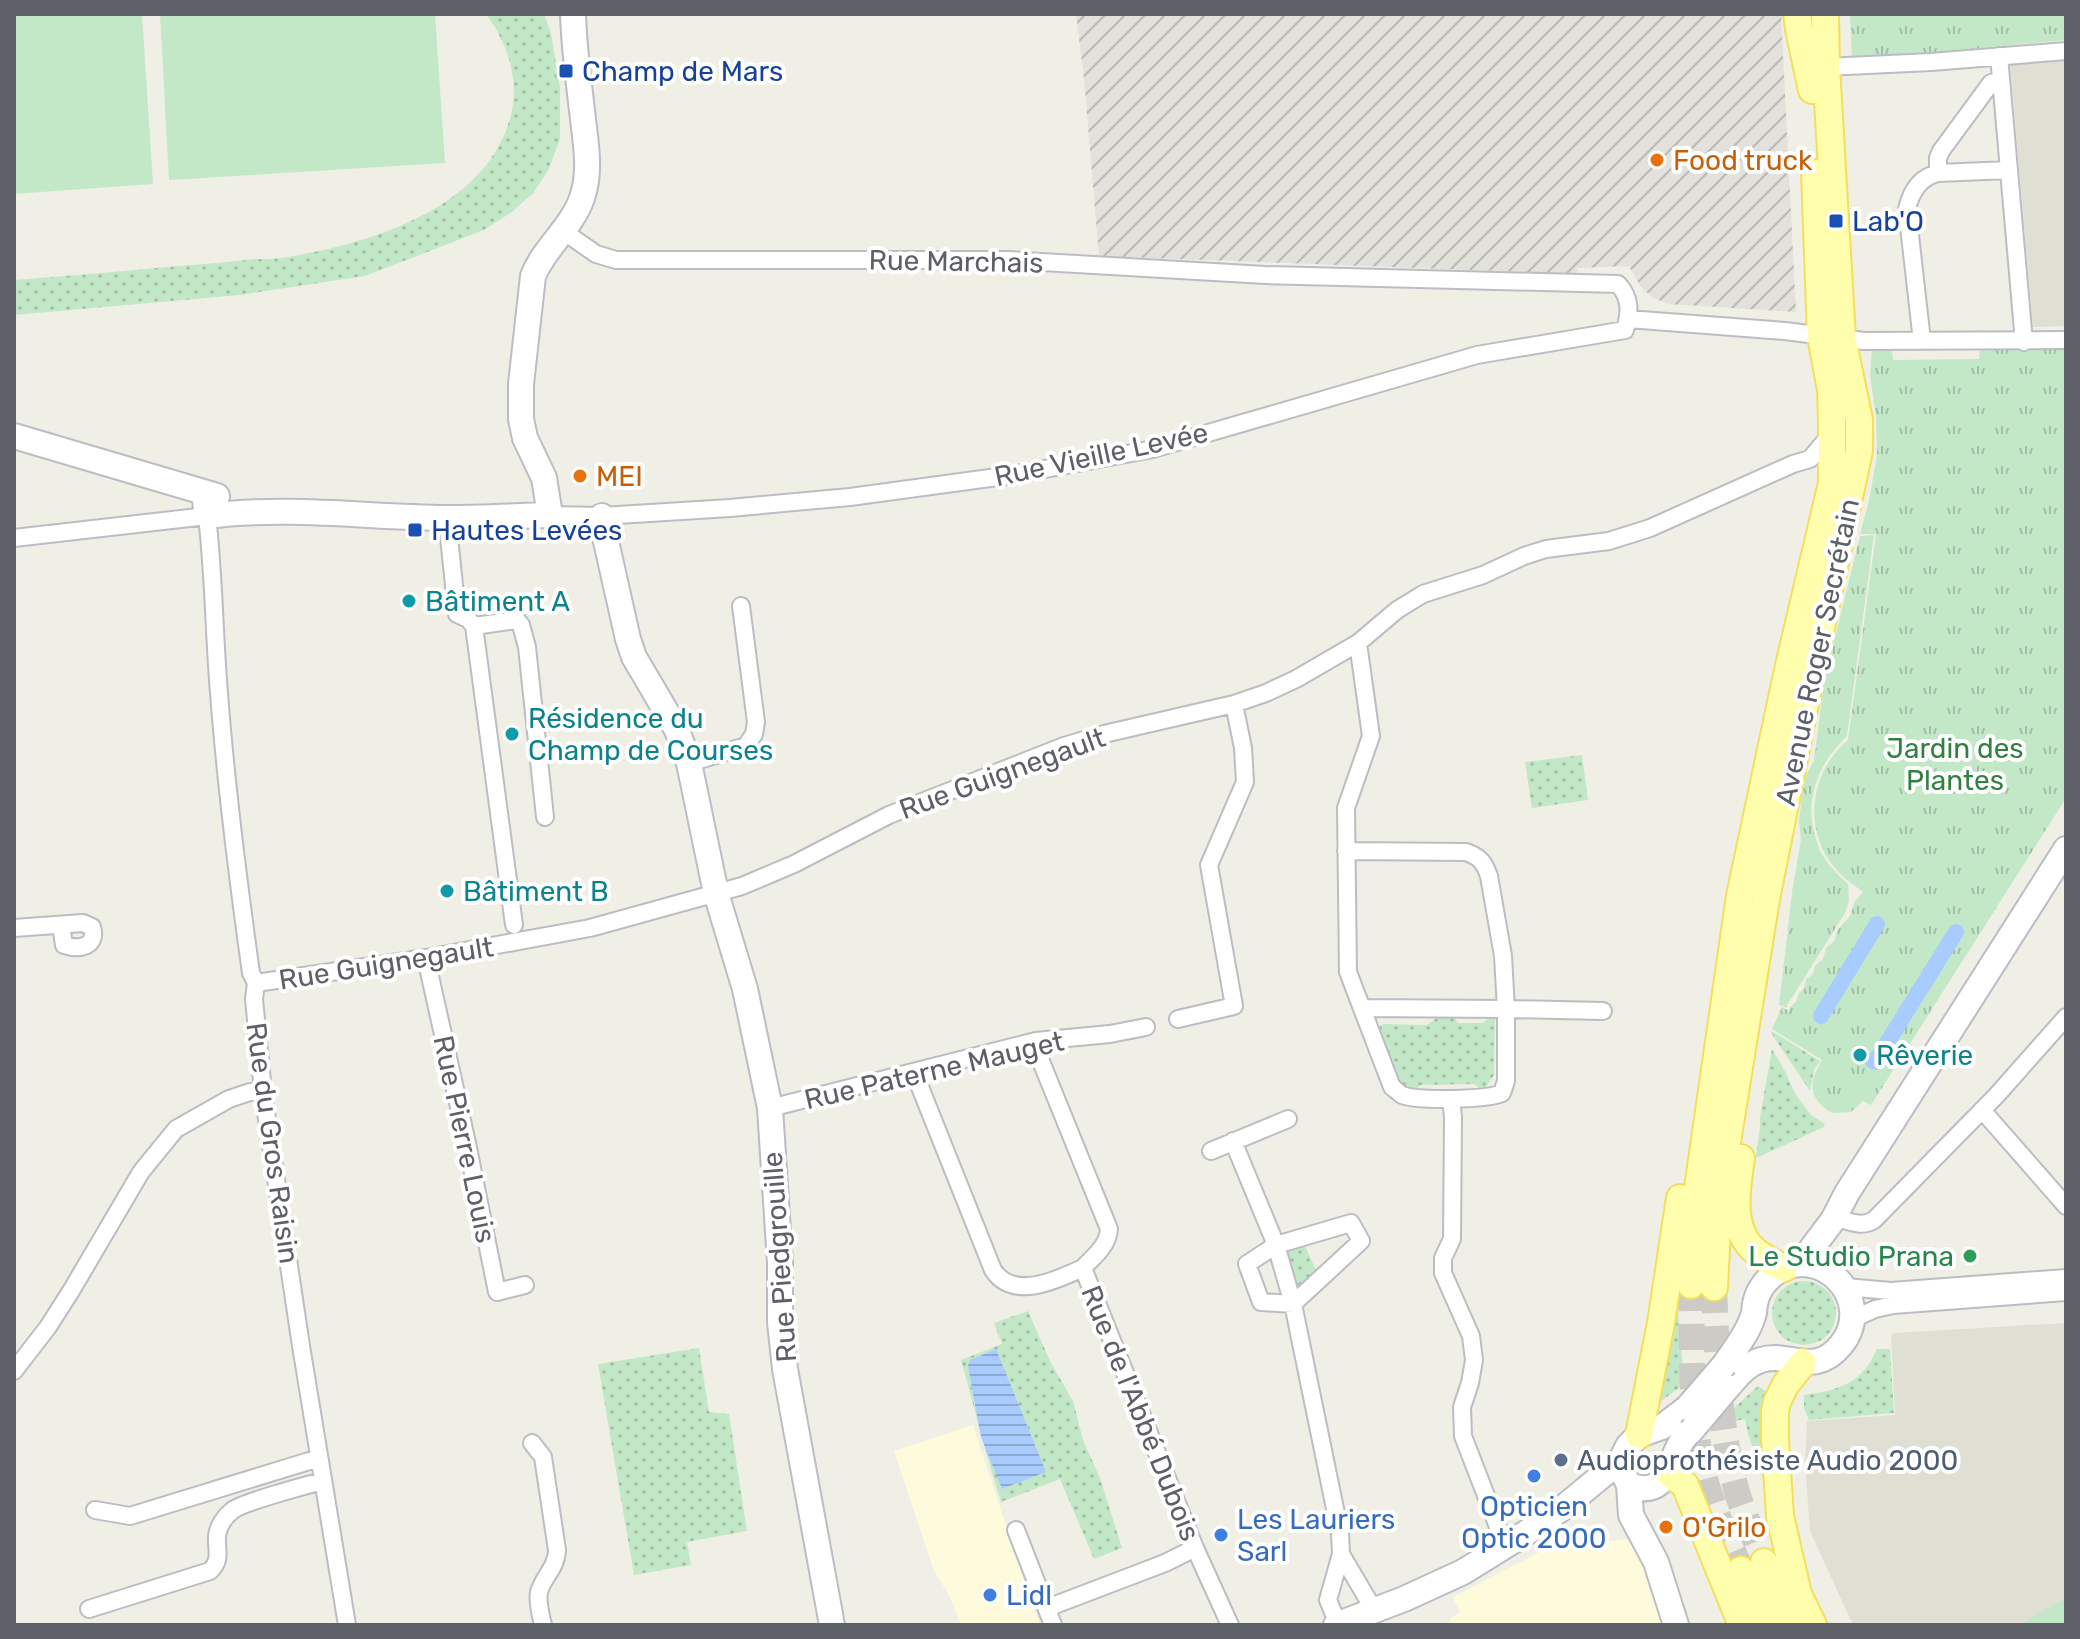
<svg xmlns="http://www.w3.org/2000/svg" width="2080" height="1639" font-family="Rubik,sans-serif">
  <style>
    .commercial { fill: #fefbdd }
    .industrial { fill: url(#industrial-furrows) }
    .education { fill: #e0dfd4 }
    .grass { fill: url(#grass-dots) }
    .park { fill: url(#park-tufts) }
    .pitch { fill: #c3e8c8 }
    .water { fill: url(#water-rules) }
    .lines { fill: none; stroke-linecap: round; stroke-linejoin: round }
    .canal { stroke: #a8ccff; stroke-width: 16 }
    .primary-tunnel { stroke: #cccbc6; stroke-width: 26; stroke-dasharray: 26 13; stroke-linecap: butt }
    .street-casing { stroke: #bbbdc2; stroke-width: 20 }
    .secondary-casing { stroke: #bcbdc4; stroke-width: 28 }
    .primary-casing { stroke: #f3df5d; stroke-width: 30 }
    .street { stroke: #fff; stroke-width: 16 }
    .secondary { stroke: #fff; stroke-width: 24 }
    .primary { stroke: #fffead; stroke-width: 26 }
    .secondary-bridge-casing { stroke: #bcbdc4; stroke-width: 28; stroke-linecap: butt }
    .secondary-bridge { stroke: #fff; stroke-width: 24 }
    .transit-dot { fill: #1a4fb4; stroke: #fff; stroke-width: 3 }
    .food-dot { fill: #e8710a; stroke: #fff; stroke-width: 3 }
    .culture-dot { fill: #0f9aa8; stroke: #fff; stroke-width: 3 }
    .leisure-dot { fill: #2e9e5b; stroke: #fff; stroke-width: 3 }
    .service-dot { fill: #5c6f8a; stroke: #fff; stroke-width: 3 }
    .shop-dot { fill: #3f7fe0; stroke: #fff; stroke-width: 3 }
    .labels { text-anchor: middle; stroke-width: 8; stroke-linejoin: round; paint-order: stroke }
    .transit-label { font-size: 28px; fill: #164399; stroke: #fff; text-anchor: start }
    .food-label { font-size: 28px; fill: #c56008; stroke: #fff; text-anchor: start }
    .street-label { font-size: 28px; fill: #5e6067; stroke: #fff }
    .culture-label { font-size: 28px; fill: #0d838f; stroke: #fff; text-anchor: start }
    .park-label { font-size: 28px; fill: #338142; stroke: #fff }
    .leisure-label { font-size: 28px; fill: #27864d; stroke: #fff; text-anchor: end }
    .service-label { font-size: 28px; fill: #4e5e75; stroke: #fff; text-anchor: start }
    .shop-label { font-size: 28px; fill: #366cbe; stroke: #fff; text-anchor: start }
  </style>
  <defs>
    <pattern id="industrial-furrows" width="10" height="10" patternUnits="userSpaceOnUse" patternTransform="scale(2)"><rect width="10" height="10" fill="#e2e1db"/><path d="M-1 1l2-2M0 10L10 0M9 11l2-2" fill="none" stroke="#babab5"/></pattern>
    <pattern id="grass-dots" width="8" height="8" patternUnits="userSpaceOnUse" patternTransform="scale(2)"><rect width="8" height="8" fill="#c3e8c8"/><path d="M2 2h.1M6 6h.1" fill="none" stroke="#a2bfa6" stroke-width="1.8" stroke-linecap="round"/></pattern>
    <pattern id="park-tufts" width="24" height="20" patternUnits="userSpaceOnUse" patternTransform="scale(2)"><rect width="24" height="20" fill="#c3e8c8"/><path d="M3 7l-1-3M5 7V3M7 7l1-3M15 17l-1-3M17 17v-4M19 17l1-3" fill="none" stroke="#a2bfa6"/></pattern>
    <pattern id="water-rules" width="6" height="5" patternUnits="userSpaceOnUse" patternTransform="scale(2)"><rect width="6" height="5" fill="#a8ccff"/><path d="M0 2.5h6" fill="none" stroke="#8ca9d2"/></pattern>
  </defs>
  <rect width="100%" height="100%" fill="#f0efe6"/>
  <path class="commercial" d="M 973,1425 L 1026,1587 L 1040,1625 L 961,1625 L 948,1593 L 934,1571 L 894,1451 Z
    M 1628,1539 L 1647,1566 L 1662,1625 L 1451,1625 L 1450,1618 L 1460,1613 L 1453,1597 L 1545,1549 Z"/>
  <path class="industrial" d="M 1076,14 L 1781,14 L 1796,312 L 1669,304 L 1653,298 L 1641,287 L 1629,266 L 1578,268 L 1576,274 L 1099,256 L 1084,79 Z"/>
  <path class="education" d="M 2066,58 L 2066,326 L 2033,327 L 2010,62 Z
    M 2066,1323 L 2066,1625 L 1853,1625 L 1810,1531 L 1805,1463 L 1807,1421 L 1895,1415 L 1891,1336 L 1893,1333 Z"/>
  <path class="grass" d="M 486,14 L 544,14 L 551,33 L 560,88 L 560,139 L 548,171 L 533,193 L 512,212 L 484,230 L 365,276 L 240,295 L 14,315 L 14,280 C 69,276 123,271 178,266 C 204,264 230,262 256,259 C 264,259 273,259 281,258 C 364,245 481,212 509,122 C 521,84 509,45 486,14 Z
    M 1582,755 L 1588,800 L 1532,808 L 1525,762 Z
    M 1442,1014 L 1455,1016 L 1457,1023 L 1483,1023 L 1490,1017 L 1495,1018 L 1494,1075 L 1486,1087 L 1479,1088 L 1474,1084 L 1420,1085 L 1418,1088 C 1390,1092 1386,1051 1379,1030 L 1380,1026 L 1384,1024 L 1427,1025 Z
    M 1772,1031 L 1820,1061 L 1814,1070 L 1810,1091 L 1771,1033 Z
    M 1772,1049 L 1786,1073 L 1794,1092 L 1811,1115 L 1825,1124 L 1824,1127 L 1756,1158 C 1757,1146 1761,1128 1760,1117 Z
    M 1303,1241 L 1317,1273 L 1300,1286 L 1294,1282 L 1287,1248 Z
    M1772 1313a32 32 0 1 1 64 0a32 32 0 1 1-64 0Z
    M 1676,1308 L 1678,1310 L 1684,1384 L 1656,1405 Z
    M 1028,1311 L 1050,1361 L 1073,1401 L 1083,1440 L 1100,1478 L 1122,1548 L 1094,1559 L 1060,1479 L 1001,1502 C 986,1455 974,1407 961,1360 L 1002,1344 L 994,1323 Z
    M 699,1348 L 709,1412 L 729,1414 L 747,1531 L 687,1542 L 691,1565 L 634,1575 L 598,1364 Z
    M 1877,1349 L 1890,1349 L 1894,1413 L 1809,1420 L 1804,1408 L 1804,1395 C 1840,1390 1862,1383 1877,1349 Z
    M 1758,1386 L 1766,1391 L 1768,1493 L 1748,1434 L 1745,1419 L 1735,1421 L 1734,1408 Z"/>
  <path class="park" d="M 1850,14 L 2066,14 L 2066,40 L 1852,60 Z
    M 2066,346 L 2066,798 L 1871,1105 L 1863,1101 L 1851,1112 L 1832,1113 C 1808,1098 1808,1084 1822,1060 L 1772,1029 L 1782,1007 L 1789,1011 L 1790,1007 L 1796,1002 L 1799,993 L 1804,989 L 1806,979 L 1813,974 L 1815,966 L 1823,959 L 1826,948 L 1834,941 L 1838,929 L 1850,916 L 1855,901 L 1863,892 C 1854,885 1843,878 1835,868 C 1802,830 1810,771 1848,740 L 1876,534 L 1860,534 L 1869,501 L 1877,455 L 1876,415 L 1870,376 L 1872,349 L 1892,349 L 1893,360 L 1979,359 L 1980,348 Z
    M 1874,535 L 1847,736 C 1818,764 1803,800 1816,839 C 1818,845 1819,851 1823,856 C 1830,867 1839,876 1848,884 L 1849,901 L 1845,913 L 1786,1007 L 1779,1005 L 1792,893 L 1801,839 L 1799,822 L 1802,795 L 1806,775 L 1814,761 L 1824,682 L 1860,536 Z"/>
  <path class="pitch" d="M 52,14 L 142,14 L 153,184 L 14,194 L 14,16 Z
    M 160,14 L 435,14 L 445,163 L 169,180 Z
    M 2066,1598 L 2066,1625 L 2024,1625 L 2034,1616 Z"/>
  <path class="water" d="M 996,1349 L 1046,1472 L 1002,1489 L 981,1437 L 968,1366 L 970,1360 Z"/>
  <g class="lines">
    <path class="canal" d="M 1821,1016 L 1877,924
      M 1872,1060 L 1875,1062 L 1956,932"/>
    <path class="primary-tunnel" d="M 1691,1285 C 1693,1355 1688,1436 1712,1501 C 1720,1525 1732,1547 1741,1570
      M 1714,1287 C 1717,1356 1718,1424 1737,1492 C 1744,1515 1755,1539 1764,1562"/>
    <defs>
      <path id="street" d="M 1999,56 L 2024,342
        M 1826,67 L 1931,62 L 2066,51
        M 2001,80 L 1991,83 L 1941,151 L 1938,158 L 1938,173 L 2009,170
        M 1628,319 L 1785,331 L 1864,341 L 2066,340
        M 1922,341 L 1907,209 C 1911,192 1920,177 1938,173
        M 550,515 L 602,516 L 730,508 L 850,497 L 1012,475 L 1153,449 L 1477,355 L 1625,330 C 1630,312 1631,298 1618,284 L 1265,275 L 1008,260 L 616,260 L 596,254 L 563,231
        M 447,518 L 457,614 L 468,619 L 474,626 L 514,925
        M 14,538 L 207,516 C 214,575 214,634 219,693 C 226,787 238,880 251,973 L 256,983 L 254,999 L 263,1092 L 301,1346 L 347,1625
        M 474,626 L 517,620 L 521,625 L 527,647 L 545,817
        M 1358,643 L 1371,736 L 1346,808 L 1348,972 L 1392,1087 C 1395,1089 1399,1093 1402,1095 C 1417,1101 1487,1100 1502,1093 L 1506,1081 L 1506,1009 L 1603,1011
        M 689,763 L 746,746 L 754,734 L 756,722 L 741,606
        M 1346,851 L 1466,852 C 1480,857 1484,862 1489,876 L 1503,956 L 1506,1009 L 1362,1008
        M 14,928 L 83,923 L 92,927 C 98,947 79,950 64,945 L 61,925
        M 426,958 L 467,1143 L 497,1292 L 525,1285
        M 256,983 L 426,958 L 590,928 L 742,886 L 794,864 L 889,815 L 1064,746 L 1104,734 L 1234,704 L 1266,693 L 1296,679 L 1358,643 L 1397,610 L 1423,594 L 1483,575 L 1524,556 L 1546,549 L 1609,541 L 1650,528 L 1793,464 L 1810,459 L 1832,433
        M 1178,1019 L 1234,1006 L 1209,865 L 1245,782 L 1243,748 L 1234,704
        M 1036,1041 L 1038,1054 L 1109,1229 C 1108,1246 1094,1256 1083,1268
        M 914,1072 L 993,1270 C 1013,1301 1057,1280 1083,1268 L 1195,1548 L 1230,1625
        M 1451,1099 L 1453,1117 L 1452,1239 L 1443,1258 L 1443,1273 L 1471,1336 L 1474,1360 L 1470,1383 L 1462,1407 L 1463,1436 L 1500,1532 L 1507,1545
        M 770,1108 L 1036,1041 L 1110,1034 L 1146,1027
        M 1982,1110 L 2066,1206
        M 1233,1141 L 1276,1245 L 1293,1304 L 1340,1533 L 1341,1554 L 1328,1600 L 1338,1624
        M 1211,1151 L 1288,1119
        M 1834,1217 C 1848,1221 1862,1228 1874,1220 L 1996,1096 L 2066,1017
        M 1351,1223 L 1361,1241 L 1293,1304 L 1261,1302 L 1247,1264 L 1276,1245 Z
        M 1845,1287 L 1891,1291 L 2066,1278
        M 1853,1319 L 1875,1309 L 1893,1305 L 2066,1292
        M 14,1371 L 48,1327 L 71,1291 L 141,1172 L 176,1129 L 229,1099 L 250,1092 L 263,1092
        M 532,1443 L 543,1457 L 557,1550 C 557,1567 543,1577 539,1592 C 537,1603 541,1615 543,1625
        M 95,1510 L 130,1516 L 319,1458
        M 1016,1530 L 1053,1625
        M 1341,1554 L 1374,1610
        M 1047,1608 L 1165,1563 L 1195,1548
        M 89,1609 L 210,1571 C 222,1560 216,1550 217,1536 C 218,1526 225,1516 233,1510 C 244,1502 307,1485 323,1481"/>
      <path id="secondary" d="M 14,436 L 217,496
        M 204,493 L 207,516 C 287,506 366,517 446,518 C 480,518 515,516 550,515 L 544,478 L 525,438 L 521,419 L 521,384 L 533,276 C 544,248 572,227 582,198 C 591,172 586,145 583,119 C 579,84 574,49 573,14
        M 602,516 L 605,537 L 628,639 L 634,657 L 677,730 L 689,763 L 716,893 L 745,989 L 770,1108 L 780,1263 L 780,1322 L 785,1369 L 832,1625
        M 1800,1264 L 1833,1220 L 1847,1193 L 2066,849
        M 1725,1364 C 1735,1349 1748,1333 1753,1316 C 1755,1312 1754,1308 1755,1304 C 1757,1292 1765,1281 1774,1274 C 1820,1240 1877,1301 1841,1345 C 1814,1378 1790,1351 1761,1360 C 1747,1364 1738,1376 1728,1387
        M 1622,1471 L 1629,1485 C 1668,1500 1668,1461 1682,1441 C 1683,1439 1689,1432 1691,1431
        M 1629,1485 L 1631,1515 L 1656,1562 L 1676,1625
        M 1336,1625 L 1404,1599 L 1463,1572 L 1526,1533 L 1564,1507 L 1621,1460 L 1628,1446 L 1639,1435 L 1662,1427 L 1687,1408"/>
      <path id="primary" d="M 1797,14 L 1799,29 L 1812,90
        M 1741,1158 C 1736,1191 1728,1236 1762,1256 C 1769,1261 1777,1264 1784,1268
        M 1691,1285 L 1694,1216 L 1740,896 L 1788,670 L 1832,483 L 1832,419 L 1831,390 L 1821,336 L 1815,173
        M 1714,1287 L 1719,1192 L 1766,899 L 1811,674 L 1859,451 L 1859,420 L 1842,338 L 1826,67 L 1825,14
        M 1803,1363 L 1786,1384 L 1777,1402 L 1775,1412 L 1775,1439 L 1780,1516 L 1798,1594 L 1813,1625
        M 1639,1435 L 1661,1323 L 1680,1198
        M 1669,1473 L 1685,1485 L 1742,1625
        M 1764,1562 L 1788,1625
        M 1741,1570 L 1767,1625"/>
    </defs>
    <use href="#street" class="street-casing"/>
    <use href="#secondary" class="secondary-casing"/>
    <use href="#primary" class="primary-casing"/>
    <use href="#street" class="street"/>
    <use href="#secondary" class="secondary"/>
    <use href="#primary" class="primary"/>
    <defs>
      <path id="secondary-bridge" d="M 1687,1408 L 1725,1364
        M 1691,1431 L 1728,1387"/>
    </defs>
    <use href="#secondary-bridge" class="secondary-bridge-casing"/>
    <use href="#secondary-bridge" class="secondary-bridge"/>
  </g>
  <g class="transit-dot">
    <rect x="558" y="63" width="16" height="16" rx="4"/>
    <rect x="1828" y="213" width="16" height="16" rx="4"/>
    <rect x="407" y="522" width="16" height="16" rx="4"/>
  </g>
  <g class="food-dot">
    <circle cx="1657" cy="160" r="8"/>
    <circle cx="580" cy="476" r="8"/>
    <circle cx="1666" cy="1527" r="8"/>
  </g>
  <g class="culture-dot">
    <circle cx="409" cy="601" r="8"/>
    <circle cx="512" cy="734" r="8"/>
    <circle cx="447" cy="891" r="8"/>
    <circle cx="1860" cy="1055" r="8"/>
  </g>
  <circle class="leisure-dot" cx="1970" cy="1256" r="8"/>
  <circle class="service-dot" cx="1561" cy="1460" r="8"/>
  <g class="shop-dot">
    <circle cx="1534" cy="1476" r="8"/>
    <circle cx="1221" cy="1535" r="8"/>
    <circle cx="990" cy="1595" r="8"/>
  </g>
  <g class="labels">
    <g class="transit-label">
      <text x="582" y="81">Champ de Mars</text>
      <text x="1852" y="231">Lab'O</text>
      <text x="431" y="540">Hautes Levées</text>
    </g>
    <g class="food-label">
      <text x="1673" y="170">Food truck</text>
      <text x="596" y="486">MEI</text>
      <text x="1682" y="1537">O'Grilo</text>
    </g>
    <g class="street-label">
      <text transform="translate(956 261) rotate(1)" y="10">Rue Marchais</text>
      <text transform="translate(1101 454) rotate(-12)" y="10">Rue Vieille Levée</text>
      <text transform="translate(1817 652) rotate(-78)" y="10">Avenue Roger Secrétain</text>
      <text transform="translate(1002 773) rotate(-20)" y="10">Rue Guignegault</text>
      <text transform="translate(386 963) rotate(-9)" y="10">Rue Guignegault</text>
      <text transform="translate(934 1070) rotate(-13)" y="10">Rue Paterne Mauget</text>
      <text transform="translate(465 1139) rotate(78)" y="10">Rue Pierre Louis</text>
      <text transform="translate(273 1143) rotate(82)" y="10">Rue du Gros Raisin</text>
      <text transform="translate(779 1257) rotate(-94)" y="10">Rue Piedgrouille</text>
      <text transform="translate(1141 1413) rotate(68)" y="10">Rue de l'Abbé Dubois</text>
    </g>
    <g class="culture-label">
      <text x="425" y="611">Bâtiment A</text>
      <text x="528" y="728">Résidence du<tspan x="528" dy="32">Champ de Courses</tspan></text>
      <text x="463" y="901">Bâtiment B</text>
      <text x="1876" y="1065">Rêverie</text>
    </g>
    <g class="park-label">
      <text x="1955" y="758">Jardin des<tspan x="1955" dy="32">Plantes</tspan></text>
    </g>
    <g class="leisure-label">
      <text x="1954" y="1266">Le Studio Prana</text>
    </g>
    <g class="service-label">
      <text x="1577" y="1470">Audioprothésiste Audio 2000</text>
    </g>
    <g class="shop-label">
      <text x="1534" y="1516" text-anchor="middle">Opticien<tspan x="1534" dy="32">Optic 2000</tspan></text>
      <text x="1237" y="1529">Les Lauriers<tspan x="1237" dy="32">Sarl</tspan></text>
      <text x="1006" y="1605">Lidl</text>
    </g>
  </g>
  <rect width="2080" height="1639" fill="none" stroke="#5e6067" stroke-width="32"/>
</svg>
